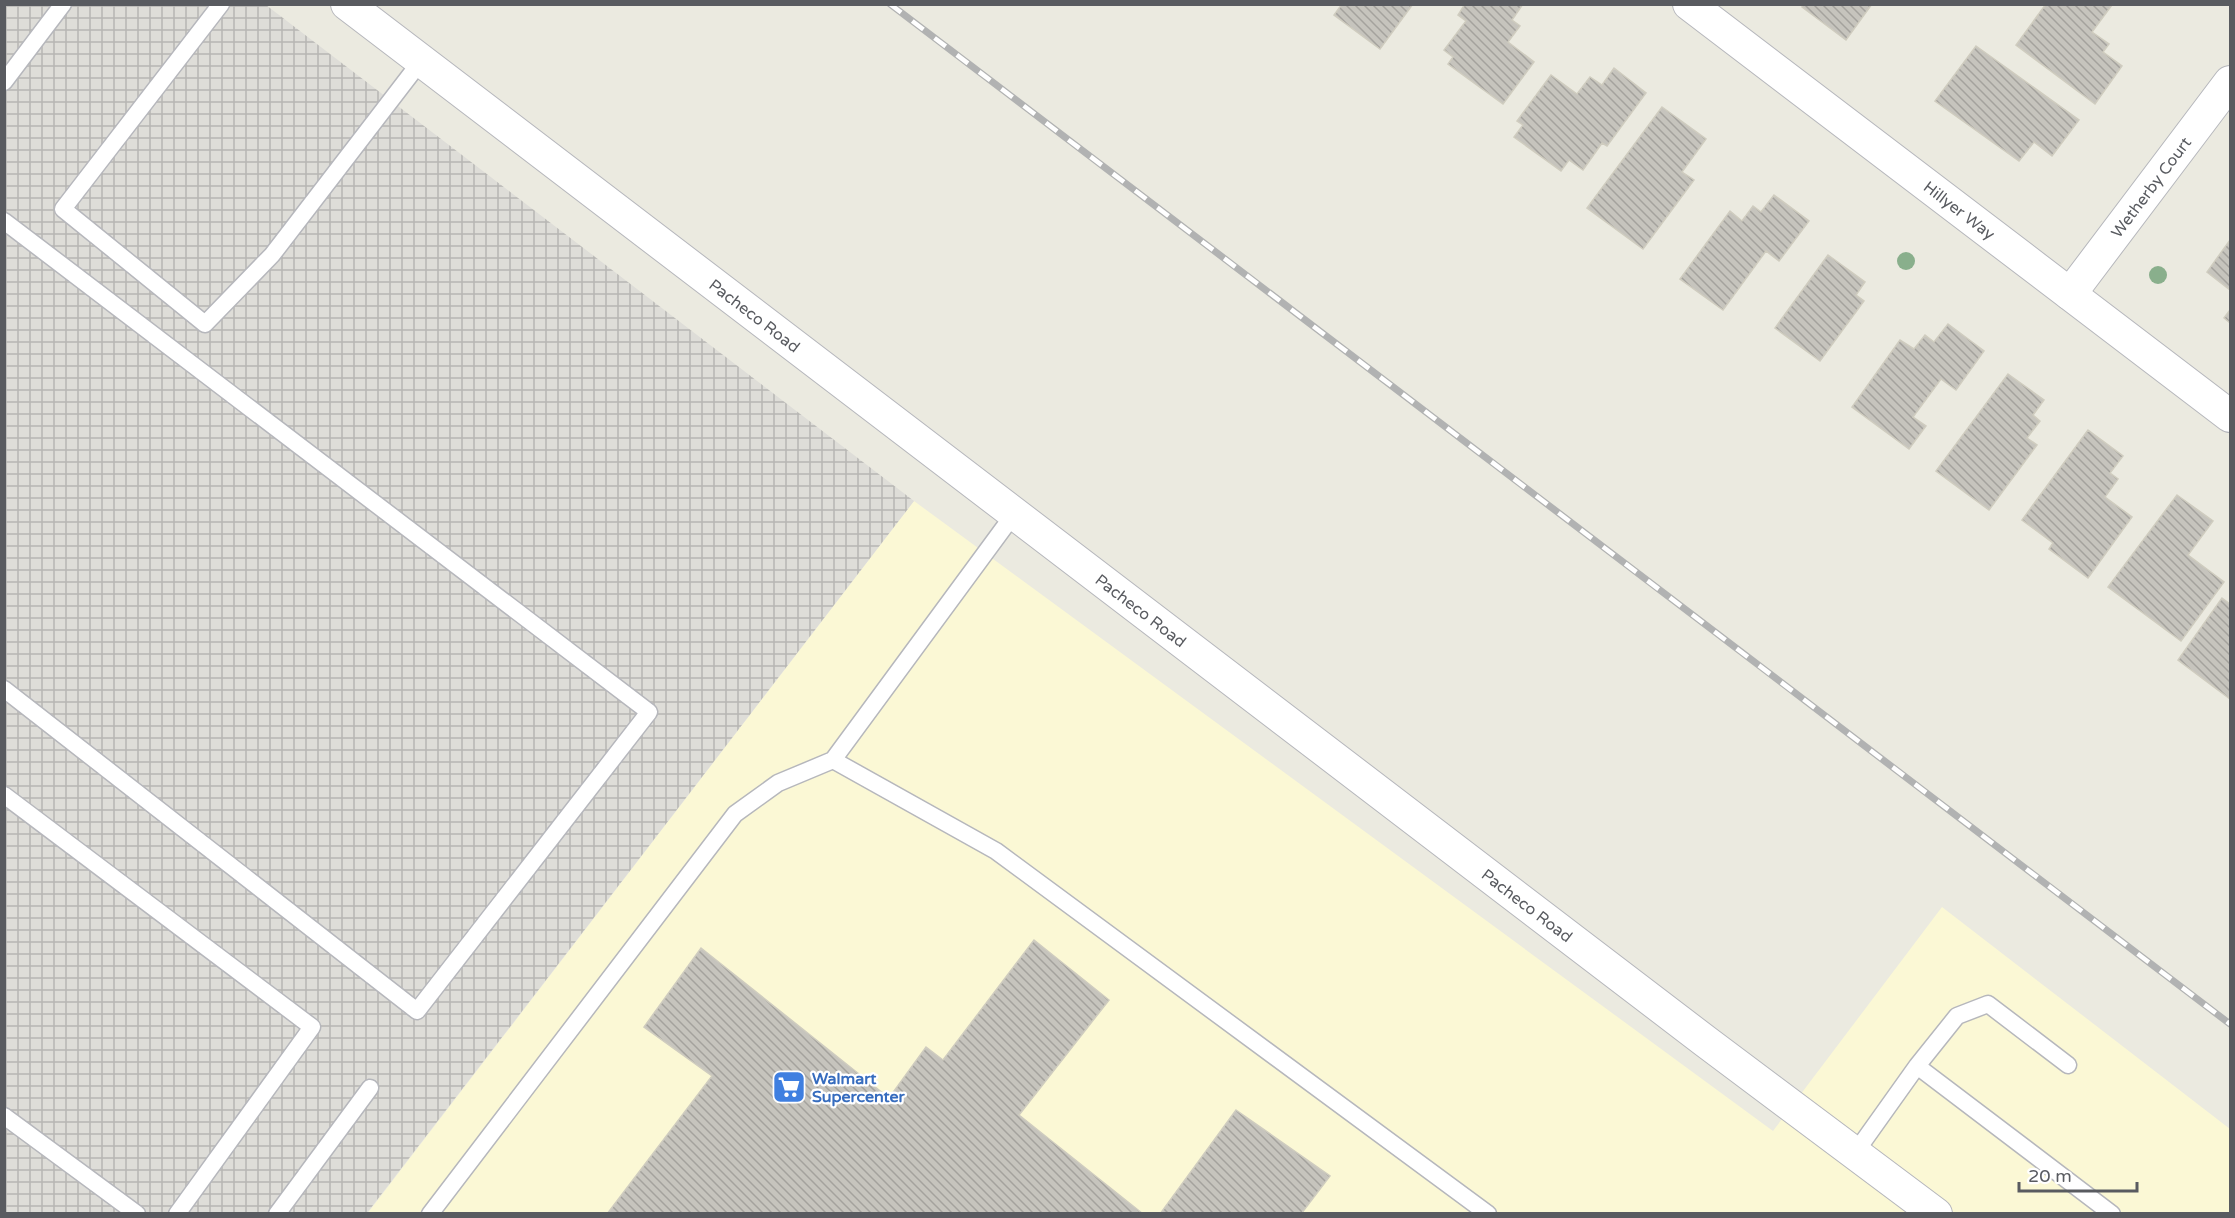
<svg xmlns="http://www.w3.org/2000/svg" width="2235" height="1218" font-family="'Varela Round',sans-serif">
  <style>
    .commercial { fill: #fbf8d5 }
    .industrial { fill: url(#industrial-grid) }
    .building { fill: url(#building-back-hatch); stroke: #cfccbf; stroke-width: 1.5 }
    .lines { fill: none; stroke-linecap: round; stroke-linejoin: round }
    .lane-casing { stroke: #b6b7bc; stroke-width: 19 }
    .street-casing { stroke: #b6b7bc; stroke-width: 34 }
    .lane { stroke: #fff; stroke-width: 16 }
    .street { stroke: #fff; stroke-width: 32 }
    .rail-casing { stroke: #b1b2b2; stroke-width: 7 }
    .rail { stroke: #fff; stroke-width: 4.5; stroke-dasharray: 14; stroke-linecap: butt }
    .tree { fill: #89af8c }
    .labels { text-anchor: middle; stroke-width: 4.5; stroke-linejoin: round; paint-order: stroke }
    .street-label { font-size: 16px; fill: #595b60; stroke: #fff }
    .shop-label { font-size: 16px; font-weight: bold; fill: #366cbe; stroke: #fff; text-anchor: start }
  </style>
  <defs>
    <pattern id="industrial-grid" width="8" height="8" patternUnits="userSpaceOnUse" patternTransform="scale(1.5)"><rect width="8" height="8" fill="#deddd8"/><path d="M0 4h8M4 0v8" fill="none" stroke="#b7b6b3"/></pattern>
    <pattern id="building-back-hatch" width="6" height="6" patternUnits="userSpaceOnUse" patternTransform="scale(1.5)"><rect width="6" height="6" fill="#c6c4bd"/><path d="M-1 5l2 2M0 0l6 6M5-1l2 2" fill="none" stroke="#a4a29d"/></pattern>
  </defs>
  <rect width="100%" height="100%" fill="#ebeae0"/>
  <path class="commercial" d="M 914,501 L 1773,1131 L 1942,907 L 2230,1129 L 2230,1214 L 367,1214 Z"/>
  <path class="industrial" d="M 5,5 L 266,5 L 914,501 L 367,1213 L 5,1214 Z"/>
  <path class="building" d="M 1342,4 L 1413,4 L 1380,49 L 1334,15 Z
    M 1465,4 L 1523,4 L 1512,20 L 1520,26 L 1508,42 L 1534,62 L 1503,104 L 1448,64 L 1453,57 L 1444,50 L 1466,21 L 1458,15 Z
    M 1803,4 L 1872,4 L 1846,40 L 1802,7 Z
    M 2046,4 L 2112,5 L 2092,32 L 2109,44 L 2103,52 L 2122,66 L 2095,104 L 2016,45 Z
    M 1976,46 L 2079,120 L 2052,156 L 2034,142 L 2019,161 L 1935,101 Z
    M 1614,68 L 1646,93 L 1607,146 L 1602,143 L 1583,170 L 1569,160 L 1561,171 L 1514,137 L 1523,125 L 1517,121 L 1551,75 L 1577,94 L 1590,77 L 1602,85 Z
    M 1662,107 L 1706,139 L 1682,172 L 1694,180 L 1643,249 L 1587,208 Z
    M 1774,195 L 1809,221 L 1779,261 L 1766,251 L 1723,310 L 1680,279 L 1730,211 L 1742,221 L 1753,206 L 1761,212 Z
    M 2230,240 L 2230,290 L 2207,272 Z
    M 1828,255 L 1865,282 L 1856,295 L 1864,301 L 1820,361 L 1775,328 Z
    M 2230,310 L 2230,323 L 2224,318 Z
    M 1948,324 L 1984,351 L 1956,390 L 1941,379 L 1913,417 L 1926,426 L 1909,449 L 1852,407 L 1900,340 L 1914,349 L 1925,335 L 1934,342 Z
    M 2008,374 L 2044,400 L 2033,415 L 2040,421 L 2027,438 L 2037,445 L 1989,510 L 1936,471 Z
    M 2088,430 L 2123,456 L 2110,473 L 2118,479 L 2105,497 L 2132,517 L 2088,578 L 2049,549 L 2053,543 L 2022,520 Z
    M 2177,495 L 2213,521 L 2188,555 L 2224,582 L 2181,641 L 2108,587 Z
    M 2222,598 L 2230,604 L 2230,699 L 2178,660 Z
    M 1034,940 L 1109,1000 L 1019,1115 L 1143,1214 L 607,1214 L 712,1076 L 644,1027 L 701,948 L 889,1098 L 926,1047 L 943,1060 Z
    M 1236,1110 L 1330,1176 L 1301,1214 L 1160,1214 Z"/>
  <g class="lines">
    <defs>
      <path id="lane" d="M 221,4 L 63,209 L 205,324 L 272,255 L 421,61
        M 4,82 L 63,4
        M 4,221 L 649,712 L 417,1011 L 4,689
        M 1014,514 L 833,760 L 996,851 L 1488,1214
        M 4,795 L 312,1027 L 177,1214
        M 1917,1066 L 1957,1016 L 1988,1004 L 2068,1065
        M 4,1116 L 137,1214
        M 1855,1153 L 1917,1066 L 2112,1214
        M 277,1214 L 370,1088
        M 430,1214 L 735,814 L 778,783 L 833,760"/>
      <g id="street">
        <path id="s1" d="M 347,4 L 1705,1041 L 1936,1214"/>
        <path id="s2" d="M 1689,4 L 2230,416"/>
        <path id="s3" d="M 2070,294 L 2230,82"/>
      </g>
    </defs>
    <use href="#lane" class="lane-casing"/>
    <use href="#street" class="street-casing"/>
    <use href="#lane" class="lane"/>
    <use href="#street" class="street"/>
    <defs>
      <path id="rail" d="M 890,4 L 2230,1024"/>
    </defs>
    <use href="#rail" class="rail-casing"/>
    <use href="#rail" class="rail"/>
  </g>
  <g class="tree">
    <circle cx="1906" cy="261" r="9"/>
    <circle cx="2158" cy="275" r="9"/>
  </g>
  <defs>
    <symbol id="supermarket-square" viewBox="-11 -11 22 22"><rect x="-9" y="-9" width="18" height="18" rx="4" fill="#3f7fe0" stroke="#fff"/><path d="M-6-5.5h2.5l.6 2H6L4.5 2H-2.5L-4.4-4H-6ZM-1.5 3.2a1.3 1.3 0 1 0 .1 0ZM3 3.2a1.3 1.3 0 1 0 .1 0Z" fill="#fff"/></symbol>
  </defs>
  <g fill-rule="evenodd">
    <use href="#supermarket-square" x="770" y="1068" width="38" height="38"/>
  </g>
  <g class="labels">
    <g class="street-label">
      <text dy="6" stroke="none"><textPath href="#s3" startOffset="134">Wetherby Court</textPath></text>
      <text dy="6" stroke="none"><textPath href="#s2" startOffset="340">Hillyer Way</textPath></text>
      <text dy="6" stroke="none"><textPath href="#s1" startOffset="513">Pacheco Road</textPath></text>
      <text dy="6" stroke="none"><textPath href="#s1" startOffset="999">Pacheco Road</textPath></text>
      <text dy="6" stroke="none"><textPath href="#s1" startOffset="1485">Pacheco Road</textPath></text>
    </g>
    <g class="shop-label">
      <text x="812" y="1084">Walmart<tspan x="812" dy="18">Supercenter</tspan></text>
    </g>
  </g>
  <rect width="2235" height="1218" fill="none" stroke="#595b60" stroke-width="12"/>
  <path d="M2019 1182v9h118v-9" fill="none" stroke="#595b60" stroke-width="3"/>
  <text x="2028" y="1182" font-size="18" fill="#595b60" stroke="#ffffff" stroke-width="4.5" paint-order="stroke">20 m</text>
</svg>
